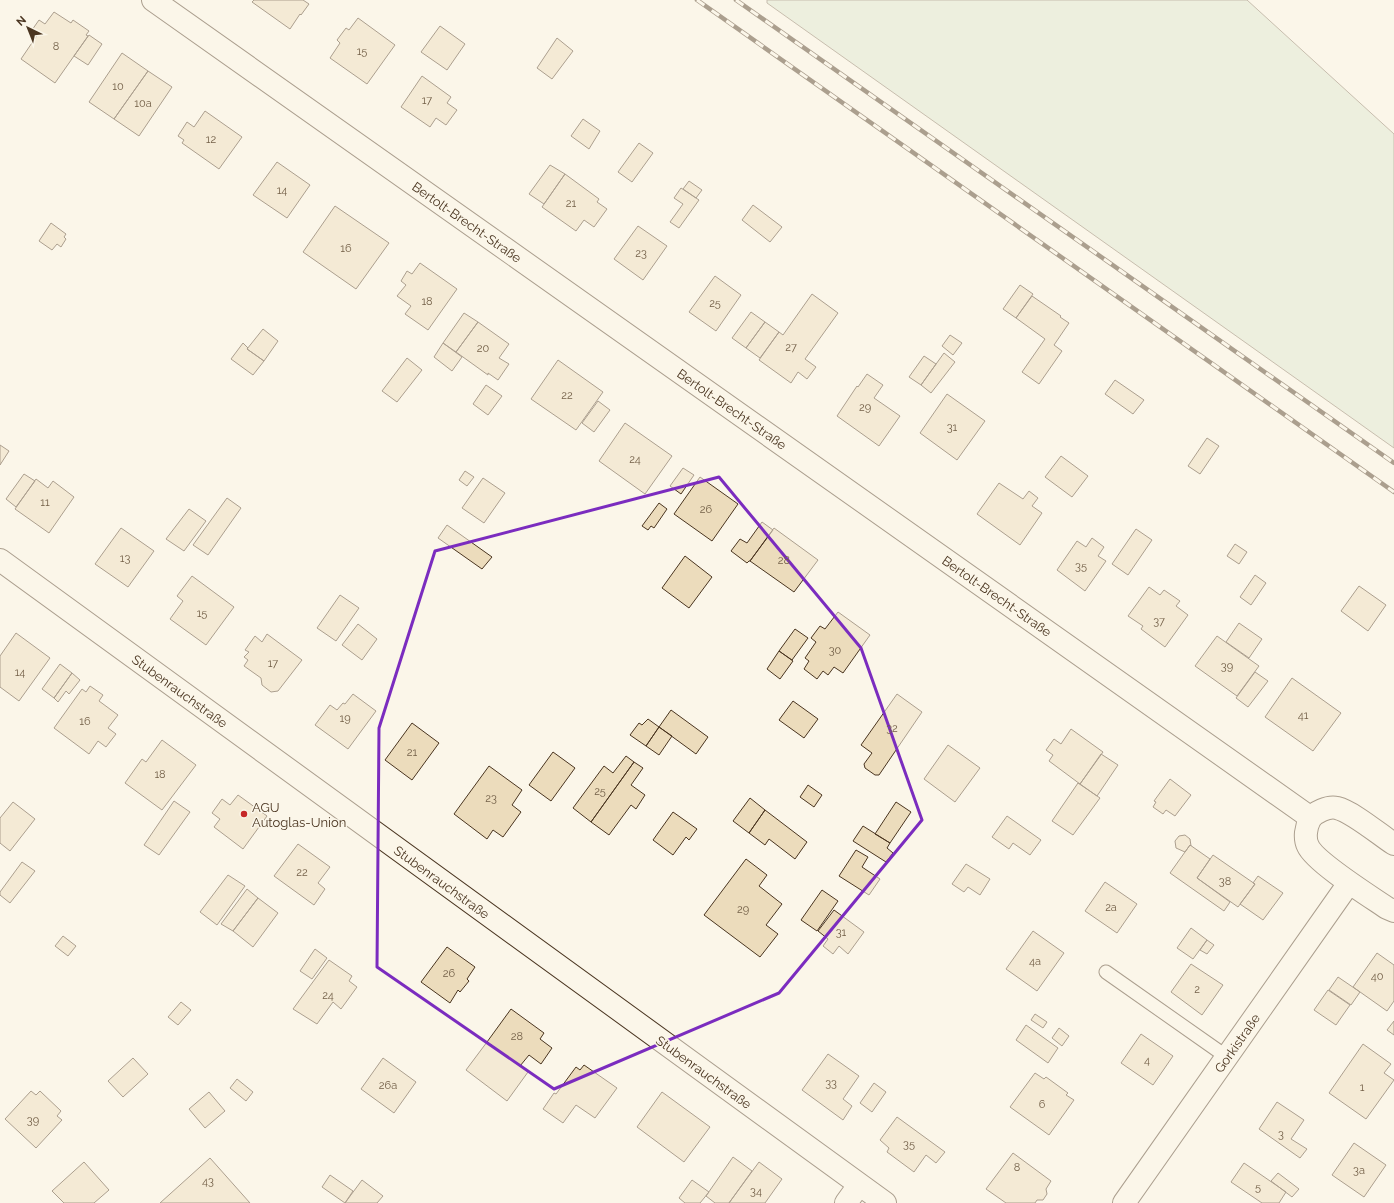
<svg xmlns="http://www.w3.org/2000/svg" width="1394" height="1203" font-family="Raleway,sans-serif">
  <style>
    .green { fill: #dce7d0; stroke: #887966 }
    .building { fill: #ecdcbc; stroke: #4a3520 }
    .lines { fill: none; stroke-linecap: round; stroke-linejoin: round }
    .lane-casing { stroke: #4a3520; stroke-width: 15 }
    .street-casing { stroke: #4a3520; stroke-width: 24 }
    .lane { stroke: #fbf6e9; stroke-width: 13 }
    .street { stroke: #fbf6e9; stroke-width: 22 }
    .rail-casing { stroke: #4a3520; stroke-width: 4.5 }
    .rail { stroke: #fbf6e9; stroke-width: 3; stroke-dasharray: 9; stroke-linecap: butt }
    .marked { fill: none; stroke: #7b2cbf; stroke-width: 3; stroke-linejoin: round }
    .poi-dot { fill: #c62828; stroke: #fbf6e9; stroke-width: 1.5 }
    .labels { text-anchor: middle; stroke-width: 3; stroke-linejoin: round; paint-order: stroke }
    .number-label { font-size: 11px; fill: #725f47 }
    .street-label { font-size: 13px; fill: #4a3520; stroke: #fbf6e9 }
    .poi-label { font-size: 13px; fill: #4a3520; stroke: #fbf6e9; text-anchor: start }
  </style>
  <rect width="100%" height="100%" fill="#fbf6e9"/>
  <path class="green" d="M 767,0 L 1247,0 L 1394,134 L 1394,448 L 767,3 Z"/>
  <path class="building" d="M 254,0 L 303,0 L 309,4 L 301,15 L 300,14 L 290,29 L 252,2 Z
    M 54,12 L 71,23 L 73,20 L 89,31 L 86,35 L 88,36 L 55,83 L 21,59 L 38,34 L 32,30 L 39,20 L 45,24 Z
    M 358,18 L 395,45 L 367,84 L 330,58 L 340,43 L 337,40 L 346,28 L 349,30 Z
    M 440,26 L 465,44 L 447,70 L 421,52 Z
    M 89,35 L 102,44 L 88,65 L 74,56 Z
    M 557,38 L 573,51 L 552,79 L 537,68 Z
    M 122,53 L 148,71 L 114,119 L 89,102 Z
    M 148,71 L 172,87 L 139,136 L 114,119 Z
    M 422,76 L 451,97 L 447,103 L 457,110 L 446,125 L 436,118 L 430,127 L 401,107 Z
    M 205,111 L 242,137 L 219,169 L 182,143 L 184,140 L 178,136 L 187,122 L 194,127 Z
    M 583,119 L 600,131 L 589,149 L 571,136 Z
    M 639,143 L 653,153 L 632,182 L 618,172 Z
    M 277,162 L 310,185 L 287,218 L 253,195 Z
    M 550,165 L 565,174 L 544,204 L 529,194 Z
    M 565,174 L 599,199 L 597,202 L 607,209 L 594,227 L 584,220 L 576,231 L 542,207 Z
    M 689,181 L 702,190 L 696,198 L 683,189 Z
    M 681,188 L 699,200 L 679,228 L 670,222 L 683,204 L 674,198 Z
    M 753,205 L 782,227 L 770,242 L 742,220 Z
    M 335,206 L 389,243 L 356,289 L 303,252 Z
    M 51,223 L 66,234 L 64,237 L 66,239 L 61,247 L 57,244 L 52,250 L 39,241 Z
    M 638,226 L 667,246 L 643,280 L 614,259 Z
    M 420,263 L 457,289 L 428,330 L 405,314 L 411,306 L 397,296 L 406,285 L 401,281 L 407,271 L 412,274 Z
    M 715,276 L 741,295 L 716,331 L 689,312 Z
    M 1020,285 L 1033,294 L 1016,318 L 1003,309 Z
    M 812,294 L 838,313 L 805,359 L 816,367 L 807,379 L 798,372 L 791,383 L 759,360 L 779,332 L 783,335 Z
    M 1032,296 L 1061,316 L 1060,317 L 1069,323 L 1054,345 L 1062,351 L 1039,384 L 1022,372 L 1045,339 L 1016,318 Z
    M 751,312 L 765,322 L 746,348 L 732,338 Z
    M 464,313 L 478,322 L 456,352 L 443,343 Z
    M 478,322 L 509,344 L 499,358 L 509,364 L 498,380 L 488,373 L 488,375 L 456,352 Z
    M 765,322 L 779,332 L 760,358 L 746,348 Z
    M 263,329 L 278,341 L 264,361 L 247,349 Z
    M 950,335 L 962,343 L 953,355 L 942,346 Z
    M 243,343 L 248,348 L 247,349 L 264,361 L 253,375 L 231,359 Z
    M 443,343 L 462,357 L 452,371 L 434,357 Z
    M 944,353 L 955,362 L 931,393 L 921,385 Z
    M 924,356 L 936,364 L 921,385 L 909,377 Z
    M 407,358 L 422,370 L 397,402 L 382,391 Z
    M 558,360 L 603,392 L 576,430 L 531,399 Z
    M 867,374 L 883,385 L 874,398 L 900,416 L 879,446 L 837,416 L 857,386 L 858,387 Z
    M 1115,380 L 1144,400 L 1133,414 L 1105,394 Z
    M 486,385 L 502,396 L 488,415 L 473,404 Z
    M 947,394 L 985,421 L 957,460 L 920,433 Z
    M 598,401 L 610,410 L 594,432 L 582,423 Z
    M 625,423 L 672,456 L 645,494 L 599,461 Z
    M 1207,438 L 1219,446 L 1200,474 L 1188,466 Z
    M 0,445 L 9,451 L 0,465 Z
    M 1061,456 L 1088,476 L 1072,497 L 1045,477 Z
    M 683,468 L 694,475 L 681,494 L 670,486 Z
    M 465,471 L 474,477 L 467,486 L 459,480 Z
    M 24,474 L 35,481 L 16,507 L 6,499 Z
    M 700,477 L 738,504 L 712,541 L 674,514 Z
    M 483,478 L 505,493 L 484,523 L 462,508 Z
    M 36,479 L 48,488 L 53,481 L 74,497 L 49,533 L 15,509 Z
    M 999,483 L 1023,499 L 1029,491 L 1038,498 L 1032,506 L 1042,513 L 1020,545 L 977,514 Z
    M 227,498 L 241,508 L 208,555 L 193,545 Z
    M 659,503 L 667,509 L 654,528 L 651,526 L 648,530 L 642,526 Z
    M 189,509 L 206,521 L 184,551 L 166,539 Z
    M 762,522 L 773,530 L 750,561 L 749,561 L 747,563 L 731,551 L 740,539 L 747,543 Z
    M 447,525 L 492,557 L 482,569 L 438,538 Z
    M 121,528 L 154,551 L 128,587 L 95,564 Z
    M 774,528 L 818,560 L 794,592 L 750,561 Z
    M 1136,529 L 1152,540 L 1128,575 L 1112,564 Z
    M 1092,538 L 1104,547 L 1098,556 L 1106,561 L 1085,591 L 1057,570 L 1077,541 L 1086,547 Z
    M 1235,544 L 1247,552 L 1239,564 L 1227,556 Z
    M 685,556 L 712,577 L 689,608 L 662,588 Z
    M 1255,575 L 1266,583 L 1251,605 L 1240,597 Z
    M 192,576 L 234,607 L 206,645 L 170,619 L 183,601 L 177,596 Z
    M 1359,586 L 1386,605 L 1368,631 L 1341,611 Z
    M 1149,587 L 1160,595 L 1164,590 L 1180,601 L 1176,606 L 1188,615 L 1165,647 L 1141,629 L 1143,626 L 1128,616 Z
    M 340,595 L 359,608 L 336,641 L 317,628 Z
    M 838,612 L 870,635 L 843,673 L 834,667 L 828,675 L 823,671 L 817,679 L 804,669 L 809,661 L 805,658 L 816,642 L 811,638 L 820,626 L 825,629 Z
    M 1239,623 L 1262,639 L 1249,658 L 1226,642 Z
    M 358,624 L 377,639 L 362,660 L 342,645 Z
    M 795,629 L 808,638 L 792,660 L 779,651 Z
    M 16,633 L 50,658 L 19,701 L 0,687 L 0,656 Z
    M 267,634 L 302,660 L 278,691 L 271,692 L 262,685 L 261,678 L 244,666 L 248,660 L 244,657 L 249,652 L 245,650 L 255,636 L 262,642 Z
    M 1217,636 L 1259,666 L 1237,696 L 1195,666 Z
    M 779,651 L 793,661 L 780,679 L 767,669 Z
    M 60,664 L 72,673 L 54,698 L 42,689 Z
    M 1255,672 L 1268,681 L 1248,707 L 1236,698 Z
    M 72,673 L 80,680 L 69,694 L 66,691 L 58,702 L 54,698 Z
    M 1292,678 L 1341,713 L 1313,751 L 1265,717 Z
    M 90,686 L 103,695 L 99,701 L 118,715 L 108,728 L 116,734 L 106,747 L 98,741 L 89,754 L 54,728 L 82,689 L 86,692 Z
    M 353,694 L 376,711 L 348,749 L 315,725 L 330,705 L 337,710 L 343,703 L 345,704 Z
    M 897,694 L 922,712 L 879,775 L 875,775 L 865,768 L 864,764 L 872,753 L 861,745 Z
    M 793,701 L 818,719 L 804,738 L 779,720 Z
    M 671,710 L 708,737 L 696,754 L 659,727 Z
    M 648,719 L 659,727 L 646,746 L 630,735 L 639,723 L 642,725 Z
    M 412,723 L 439,743 L 412,780 L 385,760 Z
    M 659,727 L 672,736 L 659,755 L 646,746 Z
    M 1071,729 L 1103,752 L 1080,784 L 1049,761 L 1053,755 L 1046,750 L 1054,739 L 1061,744 Z
    M 162,740 L 196,765 L 162,810 L 125,783 L 142,759 L 146,762 Z
    M 948,745 L 980,768 L 955,802 L 924,779 Z
    M 553,752 L 575,768 L 551,801 L 529,785 Z
    M 1101,754 L 1118,765 L 1097,796 L 1080,784 Z
    M 626,756 L 634,762 L 591,822 L 573,808 L 604,766 L 613,773 Z
    M 634,762 L 643,768 L 631,785 L 645,795 L 636,809 L 631,805 L 609,835 L 591,822 Z
    M 489,766 L 522,790 L 512,805 L 521,812 L 503,837 L 493,830 L 487,839 L 454,814 Z
    M 1170,779 L 1191,795 L 1175,816 L 1166,810 L 1163,814 L 1153,807 L 1156,802 L 1154,801 Z
    M 1078,783 L 1100,798 L 1073,835 L 1052,821 Z
    M 808,785 L 822,795 L 814,807 L 800,797 Z
    M 238,795 L 267,816 L 243,849 L 214,827 L 220,819 L 212,813 L 222,799 L 230,805 Z
    M 750,798 L 765,810 L 749,833 L 733,821 Z
    M 174,801 L 190,812 L 159,855 L 144,845 Z
    M 13,802 L 35,819 L 10,851 L 0,843 L 0,818 Z
    M 896,802 L 911,812 L 890,843 L 875,834 Z
    M 765,810 L 807,842 L 795,859 L 769,839 L 765,845 L 749,833 Z
    M 673,812 L 697,829 L 689,840 L 686,837 L 673,855 L 653,840 Z
    M 1007,816 L 1041,840 L 1030,855 L 1013,843 L 1009,849 L 992,837 Z
    M 863,826 L 890,843 L 887,848 L 893,853 L 886,862 L 853,841 Z
    M 1185,835 L 1190,839 L 1191,846 L 1190,845 L 1185,852 L 1176,848 L 1175,841 L 1179,836 Z
    M 298,844 L 330,867 L 318,883 L 325,889 L 314,905 L 274,876 Z
    M 1190,845 L 1210,859 L 1197,878 L 1230,902 L 1224,911 L 1170,873 Z
    M 856,850 L 868,857 L 862,867 L 880,879 L 869,895 L 839,876 Z
    M 1213,855 L 1255,884 L 1238,907 L 1197,878 Z
    M 746,859 L 767,875 L 759,886 L 782,904 L 766,925 L 778,934 L 760,957 L 704,915 Z
    M 22,862 L 35,871 L 10,903 L 0,895 L 0,892 Z
    M 966,864 L 990,879 L 980,895 L 968,887 L 964,892 L 952,884 Z
    M 228,875 L 245,886 L 217,925 L 200,912 Z
    M 1258,876 L 1283,893 L 1263,920 L 1240,904 L 1255,884 L 1253,883 Z
    M 1105,882 L 1137,904 L 1117,933 L 1085,911 Z
    M 247,889 L 258,898 L 233,931 L 221,924 Z
    M 822,890 L 838,901 L 817,931 L 801,920 Z
    M 258,898 L 278,913 L 253,947 L 233,931 Z
    M 834,910 L 864,932 L 848,954 L 839,946 L 833,954 L 823,946 L 828,939 L 818,931 Z
    M 1191,928 L 1207,940 L 1193,959 L 1177,948 Z
    M 1033,931 L 1064,953 L 1037,991 L 1006,969 Z
    M 63,936 L 76,946 L 68,956 L 55,946 Z
    M 1207,940 L 1214,945 L 1207,954 L 1200,950 Z
    M 447,947 L 475,967 L 467,979 L 469,981 L 460,992 L 458,990 L 450,1003 L 421,982 Z
    M 315,949 L 327,958 L 312,979 L 300,971 Z
    M 1377,953 L 1394,965 L 1394,1001 L 1387,1011 L 1353,987 Z
    M 329,960 L 352,976 L 349,981 L 357,987 L 341,1009 L 333,1002 L 317,1024 L 293,1009 Z
    M 1191,964 L 1223,985 L 1202,1015 L 1171,992 Z
    M 1338,977 L 1360,992 L 1351,1005 L 1329,990 Z
    M 1328,990 L 1350,1005 L 1336,1025 L 1314,1010 Z
    M 181,1002 L 191,1010 L 178,1025 L 168,1017 Z
    M 511,1009 L 544,1033 L 540,1039 L 552,1048 L 541,1064 L 529,1055 L 520,1066 L 487,1042 Z
    M 1035,1014 L 1047,1022 L 1043,1028 L 1031,1020 Z
    M 1394,1021 L 1394,1035 L 1387,1030 Z
    M 1026,1025 L 1058,1048 L 1048,1063 L 1016,1040 Z
    M 1059,1028 L 1069,1036 L 1062,1046 L 1052,1038 Z
    M 1141,1034 L 1173,1056 L 1153,1085 L 1121,1063 Z
    M 487,1042 L 528,1072 L 507,1101 L 466,1070 Z
    M 1363,1044 L 1391,1064 L 1384,1073 L 1394,1080 L 1366,1119 L 1329,1093 Z
    M 828,1054 L 859,1076 L 843,1099 L 852,1106 L 843,1120 L 802,1090 Z
    M 133,1058 L 148,1074 L 123,1097 L 108,1081 Z
    M 383,1058 L 416,1082 L 394,1113 L 361,1089 Z
    M 584,1065 L 617,1088 L 595,1118 L 576,1105 L 563,1123 L 543,1109 L 554,1093 L 556,1094 L 576,1067 L 580,1070 Z
    M 1035,1073 L 1044,1079 L 1046,1077 L 1068,1093 L 1066,1095 L 1074,1100 L 1049,1135 L 1010,1107 Z
    M 237,1079 L 253,1092 L 246,1101 L 230,1088 Z
    M 874,1083 L 886,1092 L 872,1112 L 860,1103 Z
    M 31,1091 L 36,1095 L 40,1091 L 61,1111 L 57,1116 L 62,1120 L 36,1148 L 5,1119 Z
    M 209,1092 L 225,1111 L 205,1128 L 189,1109 Z
    M 662,1092 L 710,1127 L 684,1162 L 637,1127 Z
    M 1277,1102 L 1304,1120 L 1291,1139 L 1307,1149 L 1300,1158 L 1259,1129 Z
    M 897,1117 L 945,1152 L 936,1163 L 926,1155 L 914,1172 L 887,1152 L 889,1148 L 880,1140 Z
    M 1354,1143 L 1386,1165 L 1364,1197 L 1332,1175 Z
    M 1013,1153 L 1051,1181 L 1046,1189 L 1047,1194 L 1043,1200 L 1037,1200 L 1035,1203 L 1006,1203 L 986,1189 Z
    M 733,1157 L 752,1171 L 729,1203 L 715,1203 L 706,1196 Z
    M 210,1158 L 250,1203 L 160,1203 Z
    M 84,1162 L 109,1190 L 94,1203 L 64,1203 L 52,1191 Z
    M 759,1162 L 782,1179 L 765,1203 L 729,1203 Z
    M 1244,1163 L 1286,1192 L 1279,1203 L 1262,1203 L 1231,1182 Z
    M 1278,1173 L 1299,1189 L 1292,1197 L 1271,1181 Z
    M 330,1175 L 353,1191 L 345,1203 L 322,1187 Z
    M 362,1180 L 383,1196 L 377,1203 L 345,1203 Z
    M 692,1180 L 709,1192 L 700,1203 L 685,1203 L 679,1198 Z"/>
  <g class="lines">
    <defs>
      <path id="lane" d="M 1106,972 L 1227,1057"/>
      <path id="street" d="M 153,0 L 1311,818
        M 0,560 L 885,1203
        M 1394,844 C 1380,835 1353,812 1337,808 C 1328,806 1315,812 1310,819 C 1306,827 1304,838 1308,846 C 1315,862 1371,897 1387,908 L 1394,911
        M 846,1203 L 859,1185
        M 1124,1203 L 1349,883"/>
    </defs>
    <use href="#lane" class="lane-casing"/>
    <use href="#street" class="street-casing"/>
    <use href="#lane" class="lane"/>
    <use href="#street" class="street"/>
    <defs>
      <path id="rail" d="M 697,0 L 1394,492
        M 736,0 L 1394,463"/>
    </defs>
    <use href="#rail" class="rail-casing"/>
    <use href="#rail" class="rail"/>
  </g>
  <path d="M0 0H1394V1203H0ZM 719,477 L 861,648 L 922,820 L 779,993 L 554,1089 L 377,967 L 379,728 L 435,551 Z" fill="#fbf6e9" fill-opacity=".55" fill-rule="evenodd"/>
  <path class="marked" d="M 719,477 L 861,648 L 922,820 L 779,993 L 554,1089 L 377,967 L 379,728 L 435,551 Z"/>
  <circle class="poi-dot" cx="244" cy="814" r="4"/>
  <g class="labels">
    <g class="number-label">
      <text x="56" y="50">8</text>
      <text x="362" y="55">15</text>
      <text x="118" y="90">10</text>
      <text x="427" y="104">17</text>
      <text x="143" y="107">10a</text>
      <text x="211" y="143">12</text>
      <text x="282" y="194">14</text>
      <text x="571" y="207">21</text>
      <text x="346" y="252">16</text>
      <text x="641" y="257">23</text>
      <text x="427" y="305">18</text>
      <text x="715" y="307">25</text>
      <text x="791" y="351">27</text>
      <text x="483" y="352">20</text>
      <text x="567" y="399">22</text>
      <text x="865" y="411">29</text>
      <text x="952" y="431">31</text>
      <text x="635" y="463">24</text>
      <text x="45" y="506">11</text>
      <text x="706" y="513">26</text>
      <text x="125" y="562">13</text>
      <text x="784" y="564">28</text>
      <text x="1081" y="570">35</text>
      <text x="202" y="617">15</text>
      <text x="1159" y="625">37</text>
      <text x="835" y="654">30</text>
      <text x="273" y="667">17</text>
      <text x="1227" y="670">39</text>
      <text x="20" y="676">14</text>
      <text x="1303" y="719">41</text>
      <text x="345" y="722">19</text>
      <text x="85" y="725">16</text>
      <text x="892" y="732">32</text>
      <text x="412" y="756">21</text>
      <text x="160" y="778">18</text>
      <text x="600" y="795">25</text>
      <text x="491" y="802">23</text>
      <text x="302" y="876">22</text>
      <text x="1225" y="885">38</text>
      <text x="1111" y="911">2a</text>
      <text x="743" y="913">29</text>
      <text x="841" y="936">31</text>
      <text x="1035" y="965">4a</text>
      <text x="449" y="977">26</text>
      <text x="1377" y="980">40</text>
      <text x="1197" y="993">2</text>
      <text x="328" y="999">24</text>
      <text x="517" y="1040">28</text>
      <text x="1147" y="1064">4</text>
      <text x="831" y="1087">33</text>
      <text x="388" y="1089">26a</text>
      <text x="1362" y="1091">1</text>
      <text x="1042" y="1108">6</text>
      <text x="33" y="1124">39</text>
      <text x="1281" y="1138">3</text>
      <text x="909" y="1148">35</text>
      <text x="1017" y="1171">8</text>
      <text x="1359" y="1174">3a</text>
      <text x="208" y="1185">43</text>
      <text x="1258" y="1191">5</text>
      <text x="756" y="1195">34</text>
    </g>
    <g class="street-label">
      <text transform="translate(467 222) rotate(35)" y="5">Bertolt-Brecht-Straße</text>
      <text transform="translate(732 409) rotate(35)" y="5">Bertolt-Brecht-Straße</text>
      <text transform="translate(997 596) rotate(35)" y="5">Bertolt-Brecht-Straße</text>
      <text transform="translate(180 691) rotate(36)" y="5">Stubenrauchstraße</text>
      <text transform="translate(442 882) rotate(36)" y="5">Stubenrauchstraße</text>
      <text transform="translate(1237 1043) rotate(-55)" y="5">Gorkistraße</text>
      <text transform="translate(704 1072) rotate(36)" y="5">Stubenrauchstraße</text>
    </g>
    <g class="poi-label">
      <text x="252" y="812">AGU<tspan x="252" dy="15">Autoglas-Union</tspan></text>
    </g>
  </g>
  <g transform="translate(28 28) rotate(317)" stroke="#fbf6e9" stroke-width="3" paint-order="stroke">
  <path d="M0-3L7 15L0 10L-7 15Z" fill="#4a3520"/>
  <text y="-6" font-size="11" font-weight="bold" text-anchor="middle" fill="#4a3520">N</text>
  </g>
</svg>
